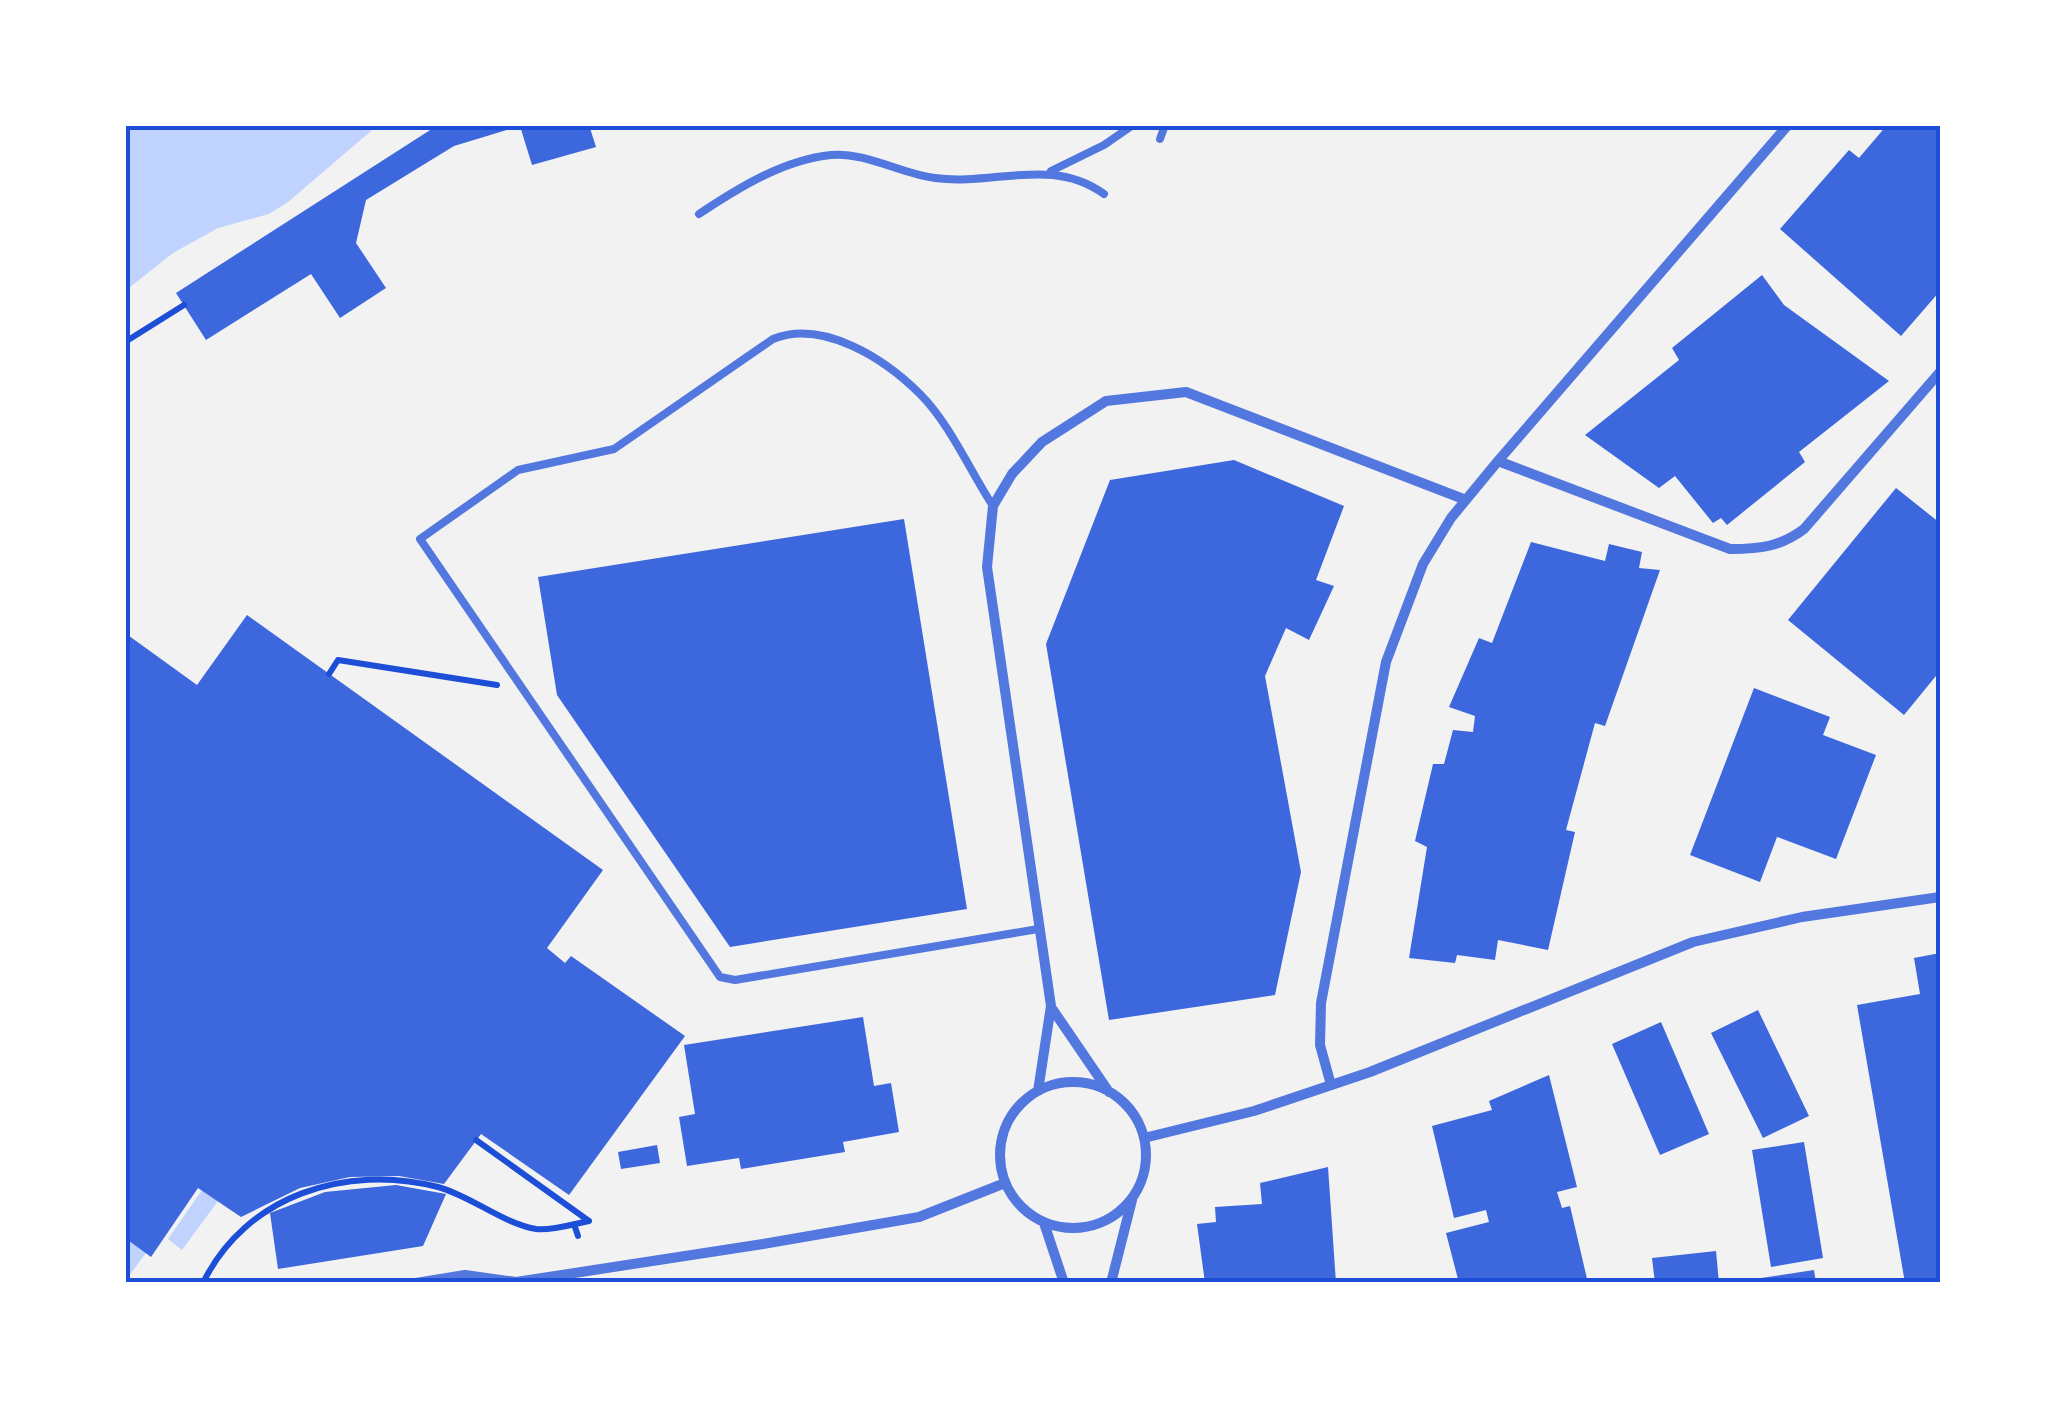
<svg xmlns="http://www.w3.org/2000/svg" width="2065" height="1408" font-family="'Nunito Sans',sans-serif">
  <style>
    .water { fill: #bfd3fe }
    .building { fill: #3d67dc }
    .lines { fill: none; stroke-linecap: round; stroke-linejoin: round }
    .path { stroke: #1d4ed8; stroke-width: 6 }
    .service { stroke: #5277de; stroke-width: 8 }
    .minor { stroke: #5277de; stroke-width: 10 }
    .neatline { fill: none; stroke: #1d4ed8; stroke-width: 4 }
  </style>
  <rect width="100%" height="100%" fill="#f2f2f2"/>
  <path class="water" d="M 125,125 L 378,125 L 288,202 L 269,214 L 218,228 L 173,253 L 125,291 Z
    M 202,1190 L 218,1201 L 182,1250 L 168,1239 Z
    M 125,1238 L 146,1253 L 125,1281 Z"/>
  <path class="building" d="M 438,125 L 589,125 L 596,147 L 532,165 L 520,126 L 454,146 L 366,200 L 356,243 L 386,288 L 340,318 L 311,274 L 206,340 L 176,293 Z
    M 1887,125 L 1940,125 L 1940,291 L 1901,336 L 1780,229 L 1849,150 L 1859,158 Z
    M 1762,275 L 1784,305 L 1889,381 L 1799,452 L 1805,462 L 1727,525 L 1721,518 L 1713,523 L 1675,476 L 1659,488 L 1585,435 L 1679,360 L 1672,348 Z
    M 1234,460 L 1344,506 L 1316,580 L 1334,586 L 1309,640 L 1286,628 L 1265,676 L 1301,872 L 1275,995 L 1109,1020 L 1046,644 L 1110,480 Z
    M 1896,488 L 1940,523 L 1940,671 L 1904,715 L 1788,620 Z
    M 904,519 L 967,909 L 730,947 L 557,695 L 538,577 Z
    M 1531,542 L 1605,561 L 1609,544 L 1642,552 L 1639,568 L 1660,570 L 1605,726 L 1595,723 L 1566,830 L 1575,832 L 1548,950 L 1498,940 L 1495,960 L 1457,955 L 1455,963 L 1409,958 L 1427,847 L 1415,841 L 1433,764 L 1444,764 L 1453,730 L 1473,732 L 1475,716 L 1449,707 L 1479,638 L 1492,643 Z
    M 247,615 L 603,870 L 547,948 L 565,963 L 571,956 L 685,1036 L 569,1195 L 481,1134 L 444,1184 L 399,1176 L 350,1177 L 300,1188 L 241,1217 L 198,1188 L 151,1257 L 125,1238 L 125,633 L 197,685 Z
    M 1754,688 L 1830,717 L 1823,735 L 1876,755 L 1836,859 L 1777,837 L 1760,882 L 1690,855 Z
    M 1940,953 L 1940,1283 L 1905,1283 L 1857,1005 L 1920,994 L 1914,958 Z
    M 1758,1010 L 1809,1116 L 1763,1138 L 1711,1033 Z
    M 863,1017 L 874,1086 L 891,1083 L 899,1132 L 843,1142 L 845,1152 L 741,1169 L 739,1158 L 687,1166 L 679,1117 L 695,1114 L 684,1045 Z
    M 1661,1022 L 1709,1134 L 1660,1155 L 1612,1044 Z
    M 1549,1075 L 1577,1187 L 1557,1192 L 1562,1208 L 1570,1206 L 1588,1283 L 1459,1283 L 1446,1233 L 1489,1222 L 1486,1210 L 1454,1218 L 1432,1126 L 1492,1110 L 1489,1101 Z
    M 1804,1142 L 1823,1258 L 1771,1267 L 1752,1150 Z
    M 657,1145 L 660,1163 L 621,1169 L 618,1152 Z
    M 1328,1167 L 1336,1283 L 1205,1283 L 1197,1224 L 1216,1222 L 1215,1207 L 1262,1204 L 1260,1183 Z
    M 396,1185 L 446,1194 L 423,1246 L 278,1269 L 270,1213 L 325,1192 Z
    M 1716,1251 L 1719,1283 L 1655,1283 L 1652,1258 Z
    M 1814,1270 L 1816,1283 L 1762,1283 L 1761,1278 Z"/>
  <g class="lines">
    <path class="path" d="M 125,342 L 184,305
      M 329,674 L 338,660 L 497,685
      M 476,1140 L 589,1221
      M 574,1224 L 578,1236
      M 203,1283 C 245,1196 346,1163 438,1187 C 471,1196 502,1223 536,1229 C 552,1231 573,1224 589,1221"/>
    <path class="service" d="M 1160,139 L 1165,125
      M 1051,171 L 1104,145 L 1133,125
      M 699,214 C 738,188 783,160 831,155 C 866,152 901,174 935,178 C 994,186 1052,156 1104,194
      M 993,506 C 970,471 950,424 920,394 C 885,359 823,319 773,339 L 614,449 L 518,470 L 420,539 L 720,977 L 735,980 L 1038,929"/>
    <path class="minor" d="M 1498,461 L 1730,549 C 1760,549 1780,547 1804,529 L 1940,372
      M 1051,1007 L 1109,1092
      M1000 1155a73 73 0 1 1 146 0a73 73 0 1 1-146 0Z
      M 1331,1085 L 1320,1045 L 1321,1003 L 1386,662 L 1423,564 L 1451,518 L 1498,461 L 1788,125
      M 1038,1091 L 1051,1006 L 987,567 L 993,506 L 1012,474 L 1042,442 L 1106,401 L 1186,392 L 1466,500
      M 1144,1138 L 1254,1111 L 1370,1072 L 1693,942 L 1802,917 L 1940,897
      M 1044,1223 L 1064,1283
      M 416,1283 L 465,1275 L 516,1282 L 763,1244 L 919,1217 L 1005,1183
      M 1111,1283 L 1132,1200"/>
  </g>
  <rect width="2065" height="1408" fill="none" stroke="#ffffff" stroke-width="255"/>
  <rect x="128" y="128" width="1810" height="1152" class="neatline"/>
</svg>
